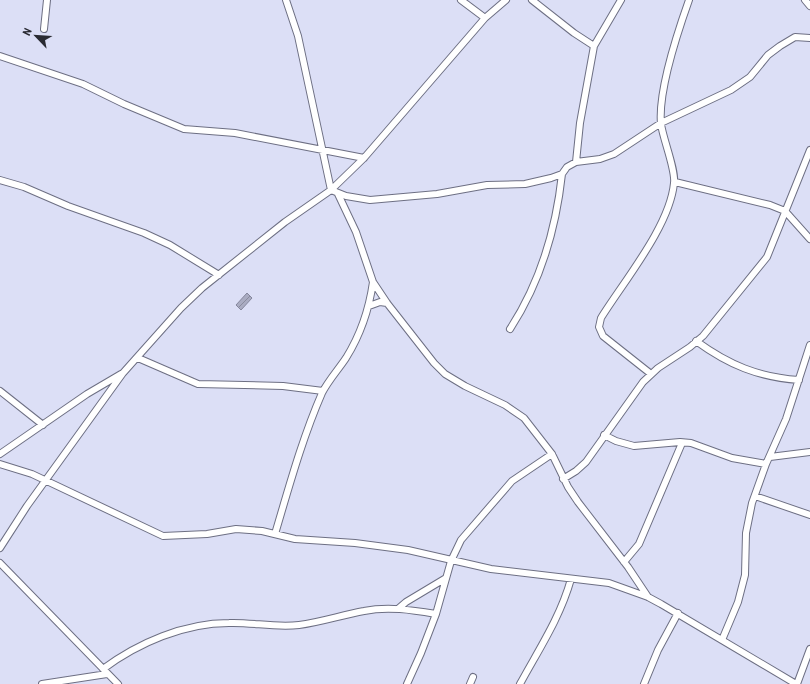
<svg xmlns="http://www.w3.org/2000/svg" width="810" height="684" font-family="'Roboto Condensed',sans-serif">
  <style>
    .building { fill: url(#building-hatch); stroke: #85879d }
    .lines { fill: none; stroke-linecap: round; stroke-linejoin: round }
    .street-casing { stroke: #6d6f83; stroke-width: 8 }
    .street { stroke: #fff; stroke-width: 6 }
  </style>
  <defs>
    <pattern id="building-hatch" width="6" height="6" patternUnits="userSpaceOnUse"><rect width="6" height="6" fill="#aaacc2"/><path d="M-1 1l2-2M0 6l6-6M5 7l2-2" fill="none" stroke="#8a8c9e"/></pattern>
  </defs>
  <rect width="100%" height="100%" fill="#dcdff6"/>
  <path class="building" d="M 247,293 L 252,298 L 241,310 L 236,305 Z"/>
  <g class="lines">
    <defs>
      <path id="street" d="M 286,0 L 298,36 L 331,190 L 346,196 L 370,200 L 437,194 L 487,185 L 525,184 L 551,178 L 562,174 L 567,167 L 576,162 L 600,159 L 614,154 L 661,123 L 731,90 L 750,77 L 768,55 L 780,46 L 795,37 L 810,38
        M 461,0 L 485,18
        M 532,0 L 574,33 L 594,46
        M 805,0 L 810,6
        M 44,29 L 47,0
        M 0,56 L 83,84 L 124,104 L 184,129 L 235,133 L 364,158
        M 576,162 L 580,123 L 594,46 L 621,0
        M 0,180 L 24,187 L 68,206 L 144,233 L 170,245 L 219,275
        M 675,182 L 770,205 L 785,211 L 810,239
        M 338,194 L 356,232 L 373,282 L 387,303 L 434,363 L 445,374 L 465,386 L 505,405 L 524,418 L 552,454 L 568,487 L 578,502 L 628,567 L 648,597
        M 369,306 L 380,302 L 387,303
        M 510,329 C 540,283 556,229 562,174
        M 696,341 C 729,365 758,377 799,380
        M 138,358 L 198,384 L 283,386 L 323,391
        M 651,374 L 603,336 L 599,327 L 601,318 C 624,281 670,226 674,183 C 676,170 663,139 661,124 C 658,92 678,31 689,0
        M 0,391 L 43,425
        M 604,435 L 616,441 L 634,446 L 680,442 L 691,443 L 732,458 L 766,464
        M 0,454 L 87,394 L 121,374
        M 770,457 L 810,452
        M 0,464 L 32,474 L 163,536 L 207,534 L 236,529 L 262,531 L 295,539 L 355,543 L 408,550 L 491,569 L 609,583 L 648,597 L 661,604 L 796,684
        M 563,479 L 576,471 L 586,462 L 643,382 L 658,368 L 690,347 L 703,336 L 767,257 L 810,150
        M 755,496 L 810,515
        M 275,534 C 289,487 302,439 322,393 C 328,381 338,370 346,358 C 361,334 369,310 373,282
        M 0,548 L 27,506 L 123,373 L 181,308 L 202,288 L 285,222 L 331,190 L 364,158 L 485,18 L 506,0
        M 624,562 L 639,544 L 682,443
        M 0,563 L 118,684
        M 399,608 L 406,602 L 446,578
        M 722,640 L 738,602 L 745,575 L 746,533 L 752,503 L 766,464 L 786,419 L 810,345
        M 103,669 C 138,643 184,623 229,623 C 252,622 275,628 299,625 C 321,622 342,615 364,611 C 388,606 412,610 436,614
        M 42,684 L 107,674
        M 407,684 L 421,653 L 436,614 L 451,561 L 461,540 L 512,481 L 552,454
        M 470,684 L 473,677
        M 520,684 C 539,649 560,618 571,579
        M 644,684 L 658,650 L 678,613
        M 797,684 L 810,649"/>
    </defs>
    <use href="#street" class="street-casing"/>
    <use href="#street" class="street"/>
  </g>
  <g transform="translate(36 36) rotate(295)" stroke="#dcdff6" stroke-width="3" paint-order="stroke">
  <path d="M0-3L7 15L0 10L-7 15Z" fill="#292a32"/>
  <text y="-6" font-size="11" font-weight="bold" text-anchor="middle" fill="#292a32">N</text>
  </g>
</svg>
